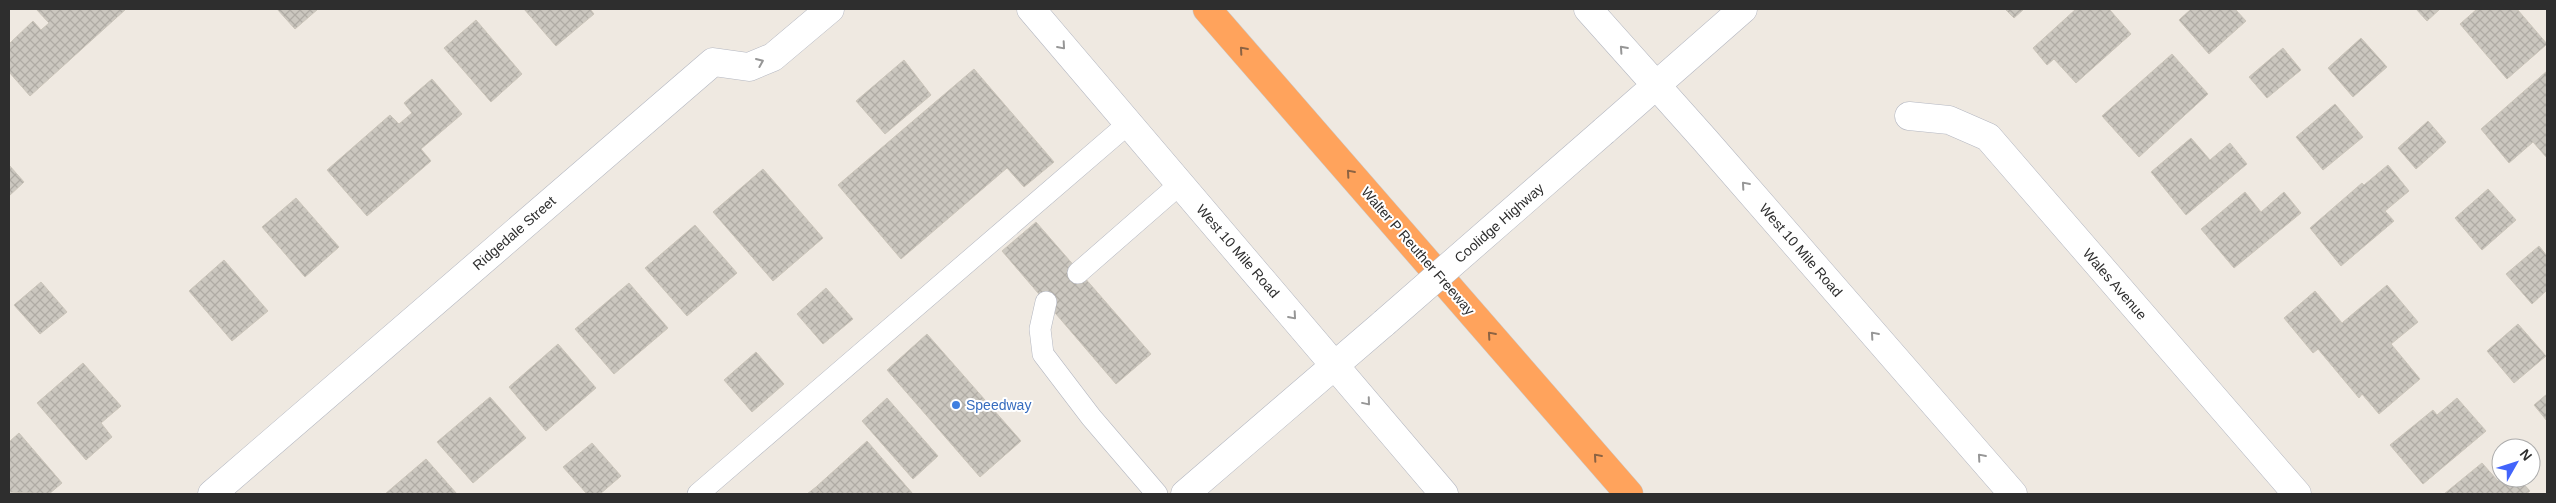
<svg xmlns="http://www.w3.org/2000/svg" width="2556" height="503" font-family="Arial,sans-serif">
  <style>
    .building { fill: url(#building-cross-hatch); stroke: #cbc5ba }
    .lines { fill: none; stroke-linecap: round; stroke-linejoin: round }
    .lane-casing { stroke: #b4b7c1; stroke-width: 22 }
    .street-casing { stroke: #b4b7c1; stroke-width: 29 }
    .secondary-casing { stroke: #b4b7c1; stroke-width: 29 }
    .highway-casing { stroke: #c9c9c9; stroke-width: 29 }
    .lane { stroke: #fff; stroke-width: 21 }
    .street { stroke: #fff; stroke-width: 28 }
    .secondary { stroke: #fff; stroke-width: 28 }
    .highway { stroke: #ffa35c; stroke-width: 28 }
    .secondary-bridge-casing { stroke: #b4b7c1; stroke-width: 29; stroke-linecap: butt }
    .secondary-bridge { stroke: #fff; stroke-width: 28 }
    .oneway { stroke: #969696 }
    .oneway2 { stroke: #8c6343 }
    .shop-dot { fill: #3f7fe0; stroke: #fff; stroke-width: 2 }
    .labels { text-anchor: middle; stroke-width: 4; stroke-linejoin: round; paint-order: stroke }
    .street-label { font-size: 14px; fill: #2e2e2e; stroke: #fff }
    .shop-label { font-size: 14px; fill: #366cbe; stroke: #fff; text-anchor: start }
  </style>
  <defs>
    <pattern id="building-cross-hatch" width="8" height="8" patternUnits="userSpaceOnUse" patternTransform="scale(1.25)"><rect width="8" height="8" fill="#cbc7bf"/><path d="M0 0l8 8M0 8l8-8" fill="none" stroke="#afaba4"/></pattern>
  </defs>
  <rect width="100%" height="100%" fill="#efe9e1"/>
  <path class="building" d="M 36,9 L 126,9 L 30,96 L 9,72 L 9,44 L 33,21 L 41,30 L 49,23 Z
    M 277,9 L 318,9 L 295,29 Z
    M 524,9 L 590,9 L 594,14 L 556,46 Z
    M 2005,9 L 2024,9 L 2014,18 Z
    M 2076,9 L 2109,9 L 2131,34 L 2076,83 L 2054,59 L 2047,65 L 2033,48 Z
    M 2191,9 L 2235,9 L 2246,21 L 2209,54 L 2179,20 Z
    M 2416,9 L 2440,9 L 2427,21 Z
    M 2477,9 L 2517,9 L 2547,44 L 2507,79 L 2460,24 Z
    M 476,20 L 522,74 L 491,102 L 444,48 Z
    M 2361,38 L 2387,67 L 2353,97 L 2328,68 Z
    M 2283,48 L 2301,70 L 2267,98 L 2249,77 Z
    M 2172,54 L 2208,94 L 2139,157 L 2102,116 Z
    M 904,60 L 931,95 L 885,134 L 856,101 Z
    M 974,69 L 1054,162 L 1024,187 L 1007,168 L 901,259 L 838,185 Z
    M 2547,71 L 2547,158 L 2533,142 L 2509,163 L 2481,129 Z
    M 432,79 L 462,114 L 421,149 L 431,161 L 367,216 L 327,170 L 390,115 L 399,124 L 412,113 L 404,103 Z
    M 2335,104 L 2363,137 L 2323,170 L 2296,137 Z
    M 2428,121 L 2446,142 L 2416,169 L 2398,148 Z
    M 2191,138 L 2210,160 L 2230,143 L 2247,164 L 2186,215 L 2151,172 Z
    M 9,165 L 24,182 L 9,196 Z
    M 2388,165 L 2409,191 L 2385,211 L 2394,221 L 2341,266 L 2310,228 L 2362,183 L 2364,185 Z
    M 763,169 L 823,238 L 773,281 L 713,212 Z
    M 2488,189 L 2516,220 L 2482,250 L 2455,218 Z
    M 2245,192 L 2261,212 L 2284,192 L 2301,213 L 2234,268 L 2201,229 Z
    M 296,198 L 339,247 L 305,277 L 262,227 Z
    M 1036,222 L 1151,354 L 1116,384 L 1002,251 Z
    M 695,225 L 737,273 L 687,316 L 645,268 Z
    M 2539,246 L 2547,256 L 2547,290 L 2532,304 L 2506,274 Z
    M 224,260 L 268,311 L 232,341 L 189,291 Z
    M 41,282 L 67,312 L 40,334 L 14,305 Z
    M 629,283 L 668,328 L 614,374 L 575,329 Z
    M 2387,285 L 2418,322 L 2391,344 L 2420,379 L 2379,414 L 2362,394 L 2359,398 L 2318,349 L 2313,353 L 2284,318 L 2315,291 L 2342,323 Z
    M 826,288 L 853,319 L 823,344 L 797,314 Z
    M 2518,324 L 2546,356 L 2514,383 L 2487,351 Z
    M 927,334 L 1021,441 L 980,477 L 887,370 Z
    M 558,344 L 596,388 L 546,431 L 509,387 Z
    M 756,352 L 784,384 L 752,412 L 724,380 Z
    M 83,363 L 121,406 L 101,423 L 112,437 L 86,460 L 37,403 Z
    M 2547,394 L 2547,421 L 2534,405 Z
    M 490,397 L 526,438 L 473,483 L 437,442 Z
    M 887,398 L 938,456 L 913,479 L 862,421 Z
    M 2457,398 L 2486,431 L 2423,484 L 2390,445 L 2433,410 L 2437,415 Z
    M 19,433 L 62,483 L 49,494 L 9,492 L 9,442 Z
    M 867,441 L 913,494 L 822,494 L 816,487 Z
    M 592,443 L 621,476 L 600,494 L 587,494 L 563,467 Z
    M 426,459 L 457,494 L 385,494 Z
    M 2482,463 L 2498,481 L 2501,478 L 2518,478 L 2530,491 L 2526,494 L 2444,494 Z
    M 816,487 L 822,494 L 807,494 Z"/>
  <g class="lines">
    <defs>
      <path id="lane" d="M 1078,273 L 1180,184
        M 1046,302 L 1040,329 L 1043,354 L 1091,417 L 1157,494
        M 698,494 L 1129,123"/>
      <path id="street" d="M 1909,116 L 1949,120 L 1988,137 L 2297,494
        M 212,494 L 713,62 L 749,67 L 773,57 L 830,9"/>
      <path id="secondary" d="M 1031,9 L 1444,494
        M 1588,9 L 1705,140 L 2013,494
        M 1604,131 L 1743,9
        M 1185,494 L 1384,323"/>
      <path id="highway" d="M 1207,9 L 1629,494"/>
    </defs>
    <use href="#lane" class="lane-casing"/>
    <use href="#street" class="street-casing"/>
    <use href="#secondary" class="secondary-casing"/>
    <use href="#highway" class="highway-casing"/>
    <use href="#lane" class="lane"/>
    <use href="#street" class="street"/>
    <use href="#secondary" class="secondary"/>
    <use href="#highway" class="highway"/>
    <defs>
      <path id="secondary-bridge" d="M 1384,323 L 1604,131"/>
    </defs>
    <use href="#secondary-bridge" class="secondary-bridge-casing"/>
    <use href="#secondary-bridge" class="secondary-bridge"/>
  </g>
  <defs><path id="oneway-chevron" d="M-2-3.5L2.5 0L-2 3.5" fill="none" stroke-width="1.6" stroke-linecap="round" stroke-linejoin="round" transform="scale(1.25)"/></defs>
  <g class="oneway">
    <use href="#oneway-chevron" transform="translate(1062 46) rotate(49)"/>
    <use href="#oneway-chevron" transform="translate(1623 49) rotate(-132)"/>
    <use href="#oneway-chevron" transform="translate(760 62) rotate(-23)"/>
    <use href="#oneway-chevron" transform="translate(1745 185) rotate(-131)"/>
    <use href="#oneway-chevron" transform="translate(1293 316) rotate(49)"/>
    <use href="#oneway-chevron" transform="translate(1874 335) rotate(-131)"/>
    <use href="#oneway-chevron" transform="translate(1367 402) rotate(50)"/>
    <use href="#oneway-chevron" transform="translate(1981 457) rotate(-131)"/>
  </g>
  <g class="oneway2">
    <use href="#oneway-chevron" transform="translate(1243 50) rotate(-131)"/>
    <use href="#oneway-chevron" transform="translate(1350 173) rotate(-131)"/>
    <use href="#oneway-chevron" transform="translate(1491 335) rotate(-131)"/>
    <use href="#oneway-chevron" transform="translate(1597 457) rotate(-131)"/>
  </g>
  <circle class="shop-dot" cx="956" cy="405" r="5"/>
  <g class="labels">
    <g class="street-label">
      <text transform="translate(1499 223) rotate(-41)" y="5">Coolidge Highway</text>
      <text transform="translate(514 233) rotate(-41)" y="5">Ridgedale Street</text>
      <text transform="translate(1801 250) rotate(49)" y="5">West 10 Mile Road</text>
      <text transform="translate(1238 251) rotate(49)" y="5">West 10 Mile Road</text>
      <text transform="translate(1418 251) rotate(49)" y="5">Walter P Reuther Freeway</text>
      <text transform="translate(2115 284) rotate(49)" y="5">Wales Avenue</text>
    </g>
    <g class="shop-label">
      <text x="966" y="410">Speedway</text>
    </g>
  </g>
  <rect width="2556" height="503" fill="none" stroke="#2e2e2e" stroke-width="20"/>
  <g transform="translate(2516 463) rotate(51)"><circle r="24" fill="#ffffff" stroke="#ababab"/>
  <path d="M0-4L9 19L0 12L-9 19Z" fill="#4264fb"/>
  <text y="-8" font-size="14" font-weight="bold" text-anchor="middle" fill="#2e2e2e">N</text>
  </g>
</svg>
